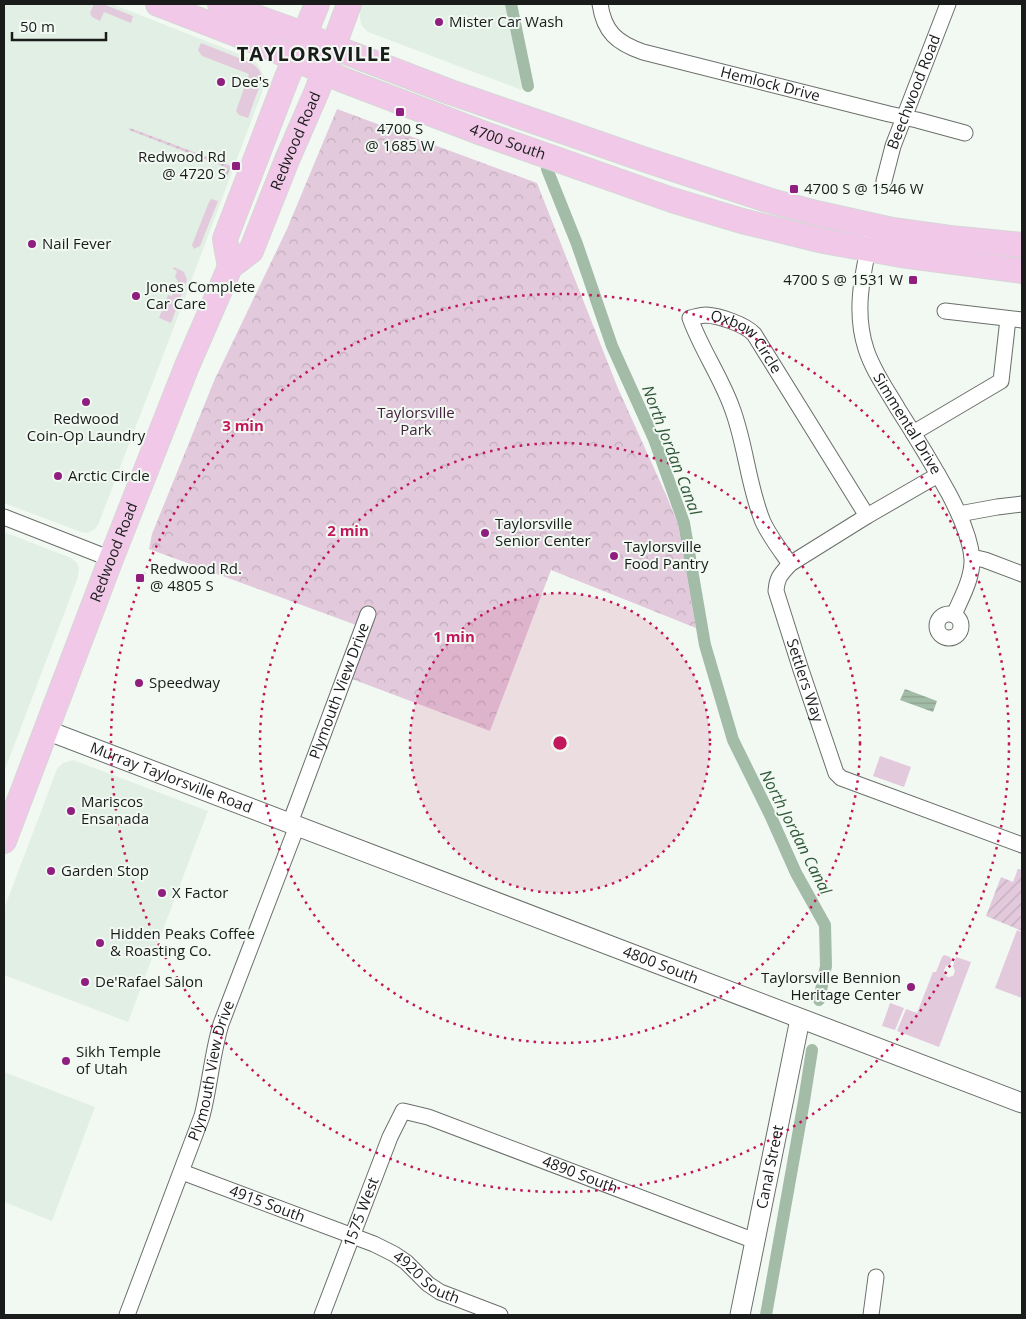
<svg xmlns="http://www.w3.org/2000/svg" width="1026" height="1319" font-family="'Open Sans',sans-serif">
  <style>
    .built { fill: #e2efe4 }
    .grass { fill: #e2cadc }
    .park { fill: url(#park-crowns) }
    .garden { fill: url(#garden-furrows) }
    .water { fill: url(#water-rules) }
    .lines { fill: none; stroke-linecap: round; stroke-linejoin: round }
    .canal { stroke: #a3bca7; stroke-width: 12 }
    .minor-casing { stroke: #6a6f6a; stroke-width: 17 }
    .tertiary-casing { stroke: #6a6f6a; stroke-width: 21 }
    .primary-casing { stroke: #d6d6d6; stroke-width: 26 }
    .minor { stroke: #fff; stroke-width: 15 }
    .tertiary { stroke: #fff; stroke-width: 19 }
    .primary { stroke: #f2c8e9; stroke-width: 24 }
    .ring { fill: none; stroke: #c2185b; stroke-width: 2.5; stroke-dasharray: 2.5 5 }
    .poi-dot { fill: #8f1e7f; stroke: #f2f9f3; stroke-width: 2 }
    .labels { text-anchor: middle; stroke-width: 4; stroke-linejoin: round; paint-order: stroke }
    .poi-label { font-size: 15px; fill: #191c1a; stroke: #f2f9f3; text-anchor: start }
    .street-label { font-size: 15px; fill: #191c1a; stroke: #f2f9f3 }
    .park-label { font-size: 15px; fill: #421e3b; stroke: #f2f9f3 }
    .water-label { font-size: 16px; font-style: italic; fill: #2e5737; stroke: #f2f9f3 }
    .district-label { font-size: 20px; font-weight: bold; letter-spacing: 1px; fill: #191c1a; stroke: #f2f9f3 }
    .centre { fill: #c2185b; stroke: #f2f9f3; stroke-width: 2.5 }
    .ring-label { font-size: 15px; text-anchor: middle; font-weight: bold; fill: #c2185b; stroke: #f2f9f3; stroke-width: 4; stroke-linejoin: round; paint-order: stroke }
  </style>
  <defs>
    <pattern id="park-crowns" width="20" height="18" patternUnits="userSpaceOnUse" patternTransform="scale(1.25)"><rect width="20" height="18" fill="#e2cadc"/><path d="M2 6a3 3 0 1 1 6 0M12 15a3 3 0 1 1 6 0" fill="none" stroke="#c1adbc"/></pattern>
    <pattern id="garden-furrows" width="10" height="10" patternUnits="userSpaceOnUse" patternTransform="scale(1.25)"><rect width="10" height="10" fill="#e2cadc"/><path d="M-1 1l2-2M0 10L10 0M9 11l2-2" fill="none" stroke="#c1adbc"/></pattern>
    <pattern id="water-rules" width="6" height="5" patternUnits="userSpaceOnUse" patternTransform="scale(1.25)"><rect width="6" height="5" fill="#a3bca7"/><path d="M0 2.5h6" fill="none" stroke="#8ca18f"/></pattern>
  </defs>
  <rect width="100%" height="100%" fill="#f2f9f3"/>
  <path class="built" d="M 4,4 L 112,4 L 252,59 L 258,64 L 264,76 L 264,87 L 166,348 L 98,525 L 95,529 L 88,533 L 81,532 L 4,503 Z
    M 362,4 L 506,4 L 522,90 L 368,32 L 362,26 L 360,19 L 360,10 Z
    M 4,532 L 71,558 L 77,563 L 79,568 L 78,577 L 4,772 Z
    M 73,760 L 208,811 L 128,1022 L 4,975 L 4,909 L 57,769 L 63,763 Z
    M 4,1072 L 95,1107 L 52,1221 L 4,1202 Z"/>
  <path class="grass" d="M 94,4 L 103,4 L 133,16 L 131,23 L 104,12 L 100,21 L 92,17 L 90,13 Z
    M 201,43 L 249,62 C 266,71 262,81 256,96 C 253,103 251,111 248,118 L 239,115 L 236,111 L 249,74 L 202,56 L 198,50 Z
    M 211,199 L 218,201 L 200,246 L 194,249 L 192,245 L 209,202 Z
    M 174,267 L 184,272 L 187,280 L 171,323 L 159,318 L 168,295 L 172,296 L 178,281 L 175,277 L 177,271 L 173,269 Z
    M 880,756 L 911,767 L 904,787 L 873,776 Z
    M 1017,930 L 1022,932 L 1022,998 L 995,988 Z
    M 944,955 L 950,957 L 952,960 L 950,965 L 946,966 L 944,970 L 945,975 L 948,977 L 953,976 L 955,971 L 953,966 L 956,957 L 971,962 L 939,1047 L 897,1031 L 906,1009 L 917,1013 L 933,972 L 936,972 L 942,957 Z
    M 890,1003 L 904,1008 L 895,1030 L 882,1026 Z"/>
  <path class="park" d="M 337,109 L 537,183 L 617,386 L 667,497 L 678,524 L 696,628 L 551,570 L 490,731 L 352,679 L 369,634 L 356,625 L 149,549 L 152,534 L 214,381 L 287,229 Z"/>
  <path class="garden" d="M 130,128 L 231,166 L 226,179 L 224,178 L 222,174 L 225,167 L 129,130 L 129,129 Z
    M 1018,869 L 1022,870 L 1022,931 L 986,916 L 1001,877 L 1013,882 Z"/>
  <path class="water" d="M 905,689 L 937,701 L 933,712 L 900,700 Z"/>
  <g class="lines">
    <path class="canal" d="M 511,4 L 528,86
      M 547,169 L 577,244 L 612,346 L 654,439 L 684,523 L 705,645 L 733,740 L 771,817 L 796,873 L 825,925 L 826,966 L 819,1000
      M 766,1315 L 804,1101 L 812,1050"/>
    <defs>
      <g id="minor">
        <path id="s1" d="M 600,4 C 604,32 617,43 643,52 L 889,114 L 917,120 L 965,133"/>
        <path id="s2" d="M 884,181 L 893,146 L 948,4"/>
        <path id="s3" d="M 870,240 C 862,277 854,312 866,349 C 873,371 887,390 898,409 C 916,437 933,465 949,494 C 958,511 970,538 972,558 C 973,578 961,598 954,615"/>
        <path d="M 945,311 L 1022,320"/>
        <path d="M 913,433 L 1001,381 L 1008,319"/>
        <path id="s4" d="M 938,475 L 867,516 L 790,564 C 781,574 777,577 776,591 L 801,670 L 836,773 L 841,778 L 1022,845"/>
        <path d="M 959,514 L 997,507 L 1022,504"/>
        <path d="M 4,517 L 111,559"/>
        <path d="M 972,557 L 985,560 L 1022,574"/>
        <path id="s5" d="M 790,564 C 781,551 770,537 763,522 C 748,486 746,445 732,408 C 721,377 701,349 690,318 C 695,317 701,315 706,315 C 720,316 744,324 754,334 L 867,516"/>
        <circle cx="949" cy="626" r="12"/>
        <path id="s6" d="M 290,823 L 368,614"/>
        <path id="s7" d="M 182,1172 L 374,1244 L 394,1254 L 406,1262 L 428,1284 L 440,1292 L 500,1315"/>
        <path id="s8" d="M 127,1315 L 202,1116 C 210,1085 212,1054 221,1024 L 297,826"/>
        <path id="s9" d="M 322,1315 L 390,1137 L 403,1111 L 428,1117 L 755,1241"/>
        <path d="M 871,1315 L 876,1277"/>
      </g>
      <g id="tertiary">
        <path id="s10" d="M 46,730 L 1022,1103"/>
        <path id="s11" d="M 740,1315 L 800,1019"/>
      </g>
      <g id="primary">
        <path id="s12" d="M 158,4 L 264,45 L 343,80 L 482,133 L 672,200 L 742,221 L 824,241 L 901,255 L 1022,271"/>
        <path d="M 220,4 L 303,34 L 333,47 L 450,92 L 643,159 L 771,201 L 816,213 L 892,230 L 950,238 L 1022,245"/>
        <path d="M 230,267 L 225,239 L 286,80 L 317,4"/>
        <path id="s13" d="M 4,841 L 111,559 L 187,366 L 230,267 L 251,251 L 287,160 L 317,91 L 349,4"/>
      </g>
    </defs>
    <use href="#minor" class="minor-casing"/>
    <use href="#tertiary" class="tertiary-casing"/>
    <use href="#primary" class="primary-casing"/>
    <use href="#minor" class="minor"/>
    <use href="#tertiary" class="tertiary"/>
    <use href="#primary" class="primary"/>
  </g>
  <circle cx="560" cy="743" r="150" fill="#c2185b" fill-opacity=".12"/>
  <g class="ring">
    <circle cx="560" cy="743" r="150"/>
    <circle cx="560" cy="743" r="300"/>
    <circle cx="560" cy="743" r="449"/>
  </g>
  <g class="poi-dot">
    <circle cx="439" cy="22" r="5"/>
    <circle cx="221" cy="82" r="5"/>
    <rect x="395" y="107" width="10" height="10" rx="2.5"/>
    <rect x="231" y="161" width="10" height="10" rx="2.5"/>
    <rect x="789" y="184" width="10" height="10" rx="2.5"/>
    <circle cx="32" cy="244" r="5"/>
    <rect x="908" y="275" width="10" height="10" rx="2.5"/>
    <circle cx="136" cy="296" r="5"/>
    <circle cx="86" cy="402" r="5"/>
    <circle cx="58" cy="476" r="5"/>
    <circle cx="485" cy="533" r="5"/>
    <circle cx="614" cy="556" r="5"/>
    <rect x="135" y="573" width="10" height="10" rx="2.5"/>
    <circle cx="139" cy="683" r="5"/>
    <circle cx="71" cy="811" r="5"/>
    <circle cx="51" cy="871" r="5"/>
    <circle cx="162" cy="893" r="5"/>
    <circle cx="100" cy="943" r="5"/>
    <circle cx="85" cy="982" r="5"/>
    <circle cx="911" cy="987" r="5"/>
    <circle cx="66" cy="1061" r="5"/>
  </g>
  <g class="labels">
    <g class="poi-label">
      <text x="449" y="27">Mister Car Wash</text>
      <text x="231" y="87">Dee's</text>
      <text x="400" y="134" text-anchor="middle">4700 S<tspan x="400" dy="17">@ 1685 W</tspan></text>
      <text x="226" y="162" text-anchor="end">Redwood Rd<tspan x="226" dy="17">@ 4720 S</tspan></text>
      <text x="804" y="194">4700 S @ 1546 W</text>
      <text x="42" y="249">Nail Fever</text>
      <text x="903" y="285" text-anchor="end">4700 S @ 1531 W</text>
      <text x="146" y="292">Jones Complete<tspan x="146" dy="17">Car Care</tspan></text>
      <text x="86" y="424" text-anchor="middle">Redwood<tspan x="86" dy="17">Coin-Op Laundry</tspan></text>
      <text x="68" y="481">Arctic Circle</text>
      <text x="495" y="529">Taylorsville<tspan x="495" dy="17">Senior Center</tspan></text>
      <text x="624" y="552">Taylorsville<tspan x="624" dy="17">Food Pantry</tspan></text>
      <text x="150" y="574">Redwood Rd.<tspan x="150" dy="17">@ 4805 S</tspan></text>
      <text x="149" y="688">Speedway</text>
      <text x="81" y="807">Mariscos<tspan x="81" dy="17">Ensanada</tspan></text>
      <text x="61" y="876">Garden Stop</text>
      <text x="172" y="898">X Factor</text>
      <text x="110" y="939">Hidden Peaks Coffee<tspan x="110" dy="17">&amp; Roasting Co.</tspan></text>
      <text x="901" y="983" text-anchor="end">Taylorsville Bennion<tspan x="901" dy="17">Heritage Center</tspan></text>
      <text x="95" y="987">De'Rafael Salon</text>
      <text x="76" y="1057">Sikh Temple<tspan x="76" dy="17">of Utah</tspan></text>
    </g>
    <g class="street-label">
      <text dy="5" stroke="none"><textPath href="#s1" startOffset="200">Hemlock Drive</textPath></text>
      <text dy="5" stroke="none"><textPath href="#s2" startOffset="94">Beechwood Road</textPath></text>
      <text dy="5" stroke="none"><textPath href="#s13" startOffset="762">Redwood Road</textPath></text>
      <text dy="5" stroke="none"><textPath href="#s12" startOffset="376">4700 South</textPath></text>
      <text dy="5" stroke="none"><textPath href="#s5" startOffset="335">Oxbow Circle</textPath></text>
      <text dy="5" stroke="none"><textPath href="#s3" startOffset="196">Simmental Drive</textPath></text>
      <text dy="5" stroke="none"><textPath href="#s13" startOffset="309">Redwood Road</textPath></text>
      <text dy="5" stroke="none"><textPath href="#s4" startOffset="298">Settlers Way</textPath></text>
      <text dy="5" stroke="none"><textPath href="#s6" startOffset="141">Plymouth View Drive</textPath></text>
      <text dy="5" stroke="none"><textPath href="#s10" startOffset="134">Murray Taylorsville Road</textPath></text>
      <text dy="5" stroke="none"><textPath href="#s10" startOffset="658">4800 South</textPath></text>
      <text dy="5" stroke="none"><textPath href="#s8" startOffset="259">Plymouth View Drive</textPath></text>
      <text dy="5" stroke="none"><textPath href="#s11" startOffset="151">Canal Street</textPath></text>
      <text dy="5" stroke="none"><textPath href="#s9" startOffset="408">4890 South</textPath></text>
      <text dy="5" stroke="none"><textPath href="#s7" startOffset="91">4915 South</textPath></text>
      <text dy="5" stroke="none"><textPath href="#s9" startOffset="110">1575 West</textPath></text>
      <text dy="5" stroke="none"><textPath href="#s7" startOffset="268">4920 South</textPath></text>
    </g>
    <g class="park-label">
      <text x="416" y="418">Taylorsville<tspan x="416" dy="17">Park</tspan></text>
    </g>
    <g class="water-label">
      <text transform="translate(672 450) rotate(69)" y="6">North Jordan Canal</text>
      <text transform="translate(796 832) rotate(63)" y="6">North Jordan Canal</text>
    </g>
    <g class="district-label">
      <text x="314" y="61">TAYLORSVILLE</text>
    </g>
  </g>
  <circle cx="560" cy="743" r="8" class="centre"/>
  <g class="ring-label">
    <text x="243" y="431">3 min</text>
    <text x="348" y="536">2 min</text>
    <text x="454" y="642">1 min</text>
  </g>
  <rect width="1026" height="1319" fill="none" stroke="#191c1a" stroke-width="10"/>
  <path d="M12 32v8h94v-8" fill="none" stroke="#191c1a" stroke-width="2.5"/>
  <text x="20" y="32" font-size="15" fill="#191c1a" stroke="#f2f9f3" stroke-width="4" paint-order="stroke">50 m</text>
</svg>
